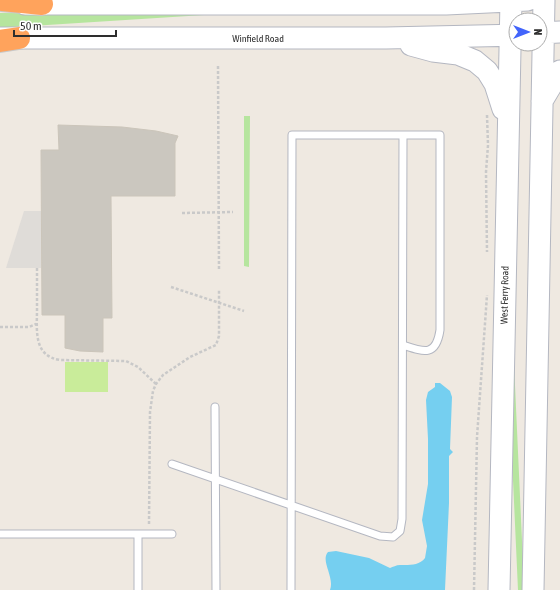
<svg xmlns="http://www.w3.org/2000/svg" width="560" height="590" font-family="'Asap Condensed',sans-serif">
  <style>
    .green { fill: #b6e59e }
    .pitch { fill: #c9ec9a }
    .plaza { fill: #dfdcd8 }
    .water { fill: #75cff0 }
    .building { fill: #cbc7bf; stroke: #cbc5ba }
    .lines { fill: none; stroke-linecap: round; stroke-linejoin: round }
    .lane-casing { stroke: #b4b7c1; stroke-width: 9 }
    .secondary-casing { stroke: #b4b7c1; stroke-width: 23 }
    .highway-casing { stroke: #c9c9c9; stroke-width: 24 }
    .path { stroke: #c9c9c9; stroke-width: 2.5; stroke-dasharray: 3 2; stroke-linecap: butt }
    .lane { stroke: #fff; stroke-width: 7 }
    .secondary { stroke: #fff; stroke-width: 21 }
    .highway { stroke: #ffa35c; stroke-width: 22 }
    .labels { text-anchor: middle; stroke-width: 4; stroke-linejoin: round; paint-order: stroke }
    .street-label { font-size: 10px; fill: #2e2e2e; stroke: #fff }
  </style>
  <rect width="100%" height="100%" fill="#efe9e1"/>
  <path class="green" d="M 0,13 L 204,14 L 204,15 L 0,28 Z
    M 244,116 L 250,116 L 249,267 L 244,266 Z
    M 514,363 L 524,585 L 524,590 L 518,590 L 510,414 Z"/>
  <path class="pitch" d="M 65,362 L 108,362 L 108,392 L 65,392 Z"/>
  <path class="plaza" d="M 24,211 L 41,211 L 41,268 L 6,268 Z"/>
  <path class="water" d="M 435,383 L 440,383 L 450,391 L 452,397 L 450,449 L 453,452 L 449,456 L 449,503 L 445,590 L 330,590 C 335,577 320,561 328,552 L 336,551 L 369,558 L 390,568 C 393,567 396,565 400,565 C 408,565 419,566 425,558 L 427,546 L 422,520 L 428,484 L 428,439 L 426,400 L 428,392 L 435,387 Z"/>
  <path class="building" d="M 58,125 L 122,127 L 156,131 L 178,136 L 175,143 L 175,196 L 111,196 L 112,318 L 103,318 L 103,352 L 80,351 L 65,348 L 65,315 L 42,315 L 41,150 L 59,150 Z"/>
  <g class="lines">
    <defs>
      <path id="lane" d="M 215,407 L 216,590
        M 172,464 L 380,536 L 393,537 L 400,531 L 402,519 L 403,135
        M 0,534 L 172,534
        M 138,590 L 138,534
        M 291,590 L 292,135 L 440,135 L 440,330 C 436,357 424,352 403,345"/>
      <path id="secondary" d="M 25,4 L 446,4 L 528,0
        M 540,33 L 560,32
        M 1,38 L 386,38 L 516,35
        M 411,45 L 433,51 L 458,54 L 475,61 L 487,71 L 495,84 L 503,109
        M 542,101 L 560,71
        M 499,590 L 511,0
        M 533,590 L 544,0"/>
      <path id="highway" d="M 2,0 L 42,4
        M 0,41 L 19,38"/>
    </defs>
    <use href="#lane" class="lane-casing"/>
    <use href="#secondary" class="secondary-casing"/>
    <use href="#highway" class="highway-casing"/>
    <path class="path" d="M 218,66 L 219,270
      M 487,115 L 488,145 L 486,172 L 487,252
      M 182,213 L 233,212
      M 37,268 C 37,282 37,295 37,309 C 37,330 33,356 60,360 L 126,361 L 138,367 L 156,384
      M 171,287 L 244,311
      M 0,327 L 29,327 L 36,324
      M 149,524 L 150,412 L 153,391 L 156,384 L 163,375 L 190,357 L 216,345 L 219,336 L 219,290
      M 474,590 L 477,437 L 487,295"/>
    <use href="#lane" class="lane"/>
    <use href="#secondary" class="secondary"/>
    <use href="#highway" class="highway"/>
  </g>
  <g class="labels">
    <g class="street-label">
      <text x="258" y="42">Winfield Road</text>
      <text transform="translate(504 295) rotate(-89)" y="4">West Ferry Road</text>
    </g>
  </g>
  <g transform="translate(528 32) rotate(90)"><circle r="19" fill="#ffffff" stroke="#ababab"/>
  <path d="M0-3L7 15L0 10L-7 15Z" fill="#4264fb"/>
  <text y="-6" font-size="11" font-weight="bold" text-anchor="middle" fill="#2e2e2e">N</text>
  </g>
  <path d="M14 30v6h102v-6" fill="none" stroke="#2e2e2e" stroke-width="2"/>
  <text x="20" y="30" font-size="12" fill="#2e2e2e" stroke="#ffffff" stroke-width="3" paint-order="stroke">50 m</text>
</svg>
